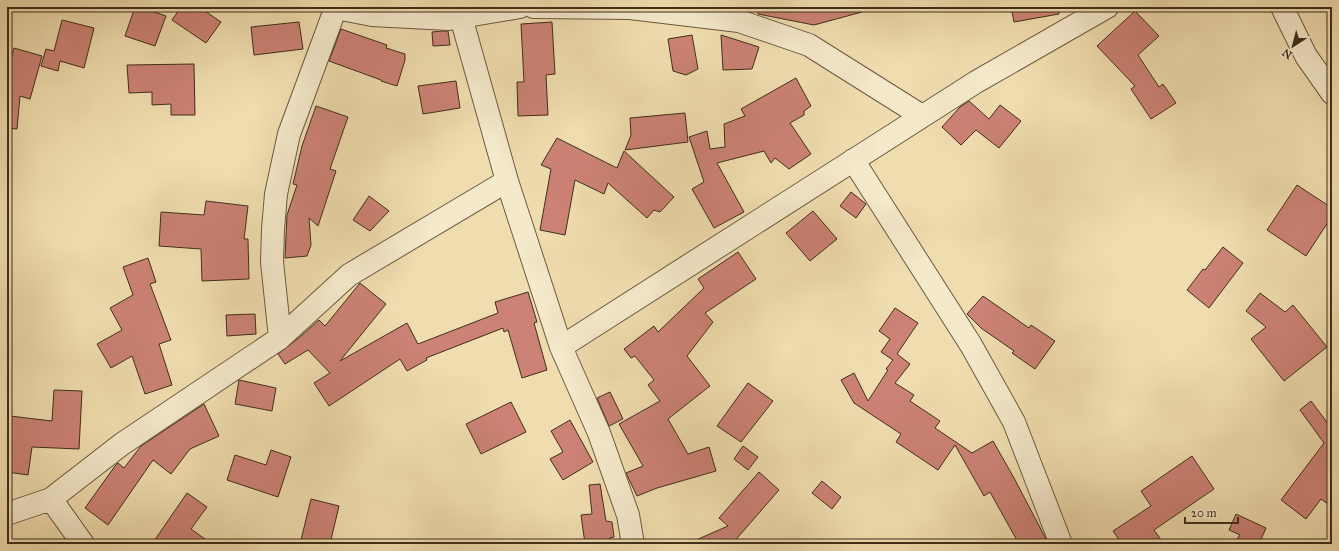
<svg xmlns="http://www.w3.org/2000/svg" width="1339" height="551" font-family="'IM FELL Great Primer',serif">
  <style>
    .building { fill: #cc8275; stroke: #3e2f1b }
    .lines { fill: none; stroke-linecap: round; stroke-linejoin: round }
    .minor-casing { stroke: #6a5a40; stroke-width: 24 }
    .minor { stroke: #f5e9cb; stroke-width: 22 }
  </style>
  <rect width="100%" height="100%" fill="#f0ddaf"/>
  <filter id="stains"><feTurbulence type="fractalNoise" baseFrequency=".005" numOctaves="4"/><feColorMatrix values="0 0 0 0 .2 0 0 0 0 .09 0 0 0 0 .02 0 0 0 .5 -.17"/></filter>
  <radialGradient id="worn" r=".72"><stop offset=".6" stop-color="#630" stop-opacity="0"/><stop offset="1" stop-color="#630" stop-opacity=".3"/></radialGradient>
  <path class="building" d="M 135,7 L 140,7 L 166,16 L 155,46 L 125,36 Z
    M 181,7 L 199,7 L 221,22 L 206,43 L 172,20 Z
    M 758,7 L 862,7 L 862,12 L 814,25 L 758,14 Z
    M 1011,7 L 1058,7 L 1059,14 L 1014,22 Z
    M 1135,11 L 1159,36 L 1138,55 L 1159,87 L 1163,84 L 1176,103 L 1151,119 L 1131,89 L 1135,86 L 1097,46 Z
    M 62,20 L 94,28 L 84,68 L 60,61 L 58,71 L 41,66 L 46,49 L 54,51 Z
    M 299,22 L 303,49 L 254,55 L 251,27 Z
    M 552,22 L 555,74 L 546,75 L 548,115 L 518,116 L 517,82 L 524,82 L 521,24 Z
    M 341,29 L 387,45 L 386,48 L 405,54 L 405,60 L 397,86 L 381,81 L 381,80 L 329,61 Z
    M 442,31 L 448,31 L 450,45 L 433,46 L 432,32 Z
    M 692,35 L 698,69 L 686,75 L 673,71 L 668,39 Z
    M 721,35 L 759,47 L 752,69 L 723,70 Z
    M 14,48 L 42,56 L 30,99 L 20,96 L 17,129 L 7,128 L 7,72 Z
    M 194,64 L 195,115 L 171,115 L 171,104 L 152,105 L 152,92 L 129,93 L 127,65 Z
    M 796,78 L 811,106 L 804,111 L 804,115 L 790,123 L 811,154 L 789,169 L 775,158 L 771,163 L 764,151 L 717,163 L 744,212 L 714,228 L 692,189 L 704,182 L 689,137 L 707,131 L 710,149 L 725,147 L 724,124 L 745,116 L 741,109 Z
    M 456,81 L 460,108 L 423,114 L 418,86 Z
    M 969,101 L 989,119 L 1000,105 L 1021,121 L 999,148 L 976,130 L 961,145 L 942,127 L 960,107 Z
    M 316,106 L 348,117 L 330,169 L 336,171 L 318,226 L 309,218 L 311,245 L 307,256 L 285,258 L 287,215 L 297,185 L 293,184 L 302,146 Z
    M 685,113 L 688,142 L 625,150 L 631,135 L 630,118 Z
    M 557,138 L 617,168 L 624,151 L 674,197 L 660,212 L 654,210 L 647,218 L 608,183 L 604,194 L 575,180 L 565,235 L 540,230 L 551,169 L 541,165 Z
    M 1297,185 L 1332,208 L 1332,216 L 1306,256 L 1267,230 Z
    M 851,192 L 866,204 L 856,218 L 840,206 Z
    M 369,196 L 389,211 L 370,231 L 353,220 Z
    M 206,201 L 248,206 L 244,239 L 248,239 L 249,279 L 202,281 L 201,249 L 159,246 L 161,212 L 204,215 Z
    M 813,211 L 837,239 L 810,261 L 786,233 Z
    M 1223,247 L 1243,263 L 1209,308 L 1187,290 L 1203,269 L 1205,270 Z
    M 738,252 L 756,279 L 705,313 L 713,322 L 687,356 L 710,386 L 668,419 L 688,454 L 709,447 L 716,471 L 657,488 L 637,496 L 626,473 L 643,466 L 619,424 L 660,401 L 648,385 L 654,380 L 635,356 L 631,358 L 624,349 L 654,326 L 658,332 L 704,288 L 698,279 Z
    M 148,258 L 156,282 L 150,284 L 171,340 L 159,344 L 172,385 L 145,394 L 132,356 L 111,368 L 97,344 L 122,330 L 110,308 L 133,295 L 123,267 Z
    M 360,283 L 386,304 L 340,361 L 407,323 L 418,344 L 498,313 L 495,302 L 528,292 L 537,322 L 534,323 L 547,370 L 522,378 L 508,330 L 504,332 L 503,328 L 426,358 L 427,360 L 407,371 L 400,359 L 329,406 L 314,383 L 330,373 L 308,350 L 285,364 L 278,354 L 301,336 L 319,320 L 325,326 Z
    M 1260,293 L 1285,312 L 1293,305 L 1327,347 L 1284,381 L 1251,339 L 1266,327 L 1246,311 Z
    M 983,296 L 1029,328 L 1031,325 L 1055,341 L 1035,369 L 1012,353 L 1014,351 L 981,328 L 967,314 Z
    M 895,308 L 918,323 L 897,354 L 910,364 L 895,383 L 914,395 L 910,401 L 940,421 L 935,428 L 972,453 L 993,441 L 1014,478 L 1046,539 L 1036,544 L 1019,544 L 990,492 L 984,496 L 955,445 L 938,470 L 896,442 L 901,434 L 854,403 L 841,380 L 854,373 L 868,401 L 888,370 L 886,369 L 893,360 L 881,352 L 890,339 L 879,331 Z
    M 255,314 L 256,334 L 227,336 L 226,315 Z
    M 239,380 L 276,388 L 272,411 L 235,404 Z
    M 748,383 L 773,401 L 741,442 L 717,426 Z
    M 54,390 L 82,391 L 79,449 L 32,447 L 28,475 L 7,472 L 7,436 L 10,416 L 52,421 Z
    M 610,392 L 623,419 L 609,426 L 597,398 Z
    M 1311,401 L 1332,429 L 1332,507 L 1321,499 L 1306,519 L 1281,500 L 1324,443 L 1300,410 Z
    M 511,402 L 526,432 L 481,454 L 466,424 Z
    M 204,404 L 219,436 L 190,449 L 171,474 L 153,460 L 108,525 L 85,508 L 115,466 L 118,463 L 124,468 L 141,446 Z
    M 570,420 L 593,462 L 563,480 L 550,459 L 563,452 L 551,431 Z
    M 743,446 L 758,457 L 748,470 L 734,459 Z
    M 271,450 L 291,457 L 278,497 L 227,480 L 235,455 L 266,465 Z
    M 1192,456 L 1214,489 L 1154,530 L 1164,544 L 1122,544 L 1113,531 L 1151,506 L 1141,491 Z
    M 759,472 L 779,490 L 732,544 L 687,544 L 728,526 L 719,518 Z
    M 822,481 L 841,497 L 832,509 L 812,493 Z
    M 600,484 L 606,521 L 612,522 L 614,537 L 610,538 L 611,544 L 585,544 L 581,515 L 592,514 L 589,485 Z
    M 187,493 L 207,507 L 191,529 L 212,544 L 152,544 Z
    M 311,499 L 339,506 L 330,544 L 300,544 Z
    M 1236,514 L 1266,528 L 1259,544 L 1233,544 L 1240,535 L 1229,530 Z"/>
  <g class="lines">
    <defs>
      <path id="minor" d="M 534,7 L 630,8 L 739,21 L 809,45 L 922,116
        M 1282,7 L 1306,56 L 1332,93
        M 336,8 L 372,15 L 449,19 L 520,7
        M 461,17 L 507,181 L 561,347 L 599,433 L 628,515 L 633,544
        M 853,160 L 971,345 L 1014,422 L 1061,544
        M 280,338 L 272,262 L 273,229 L 276,194 L 289,134 L 336,7
        M 561,347 L 976,82 L 1107,7
        M 51,499 L 83,544
        M 7,514 L 51,499 L 122,444 L 280,338 L 349,275 L 507,181"/>
    </defs>
    <use href="#minor" class="minor-casing"/>
    <use href="#minor" class="minor"/>
  </g>
  <rect width="1339" height="551" fill="none" stroke="#f0ddaf" stroke-width="24"/>
  <rect x="8" y="8" width="1323" height="535" fill="none" stroke="#3e2f1b" stroke-width="2"/>
  <rect x="12" y="12" width="1315" height="527" fill="none" stroke="#3e2f1b"/>
  <g transform="translate(1293 46) rotate(216)" stroke="#f5e9cb" stroke-width="3" paint-order="stroke">
  <path d="M0-3L7 15L0 10L-7 15Z" fill="#3e2f1b"/>
  <text y="-6" font-size="11" font-weight="bold" text-anchor="middle" fill="#3e2f1b">N</text>
  </g>
  <path d="M1185 517v6h53v-6" fill="none" stroke="#3e2f1b" stroke-width="2"/>
  <text x="1191" y="517" font-size="12" fill="#3e2f1b" stroke="#f5e9cb" stroke-width="3" paint-order="stroke">20 m</text>
  <rect width="100%" height="100%" filter="url(#stains)"/>
  <rect width="100%" height="100%" fill="url(#worn)"/>
</svg>
